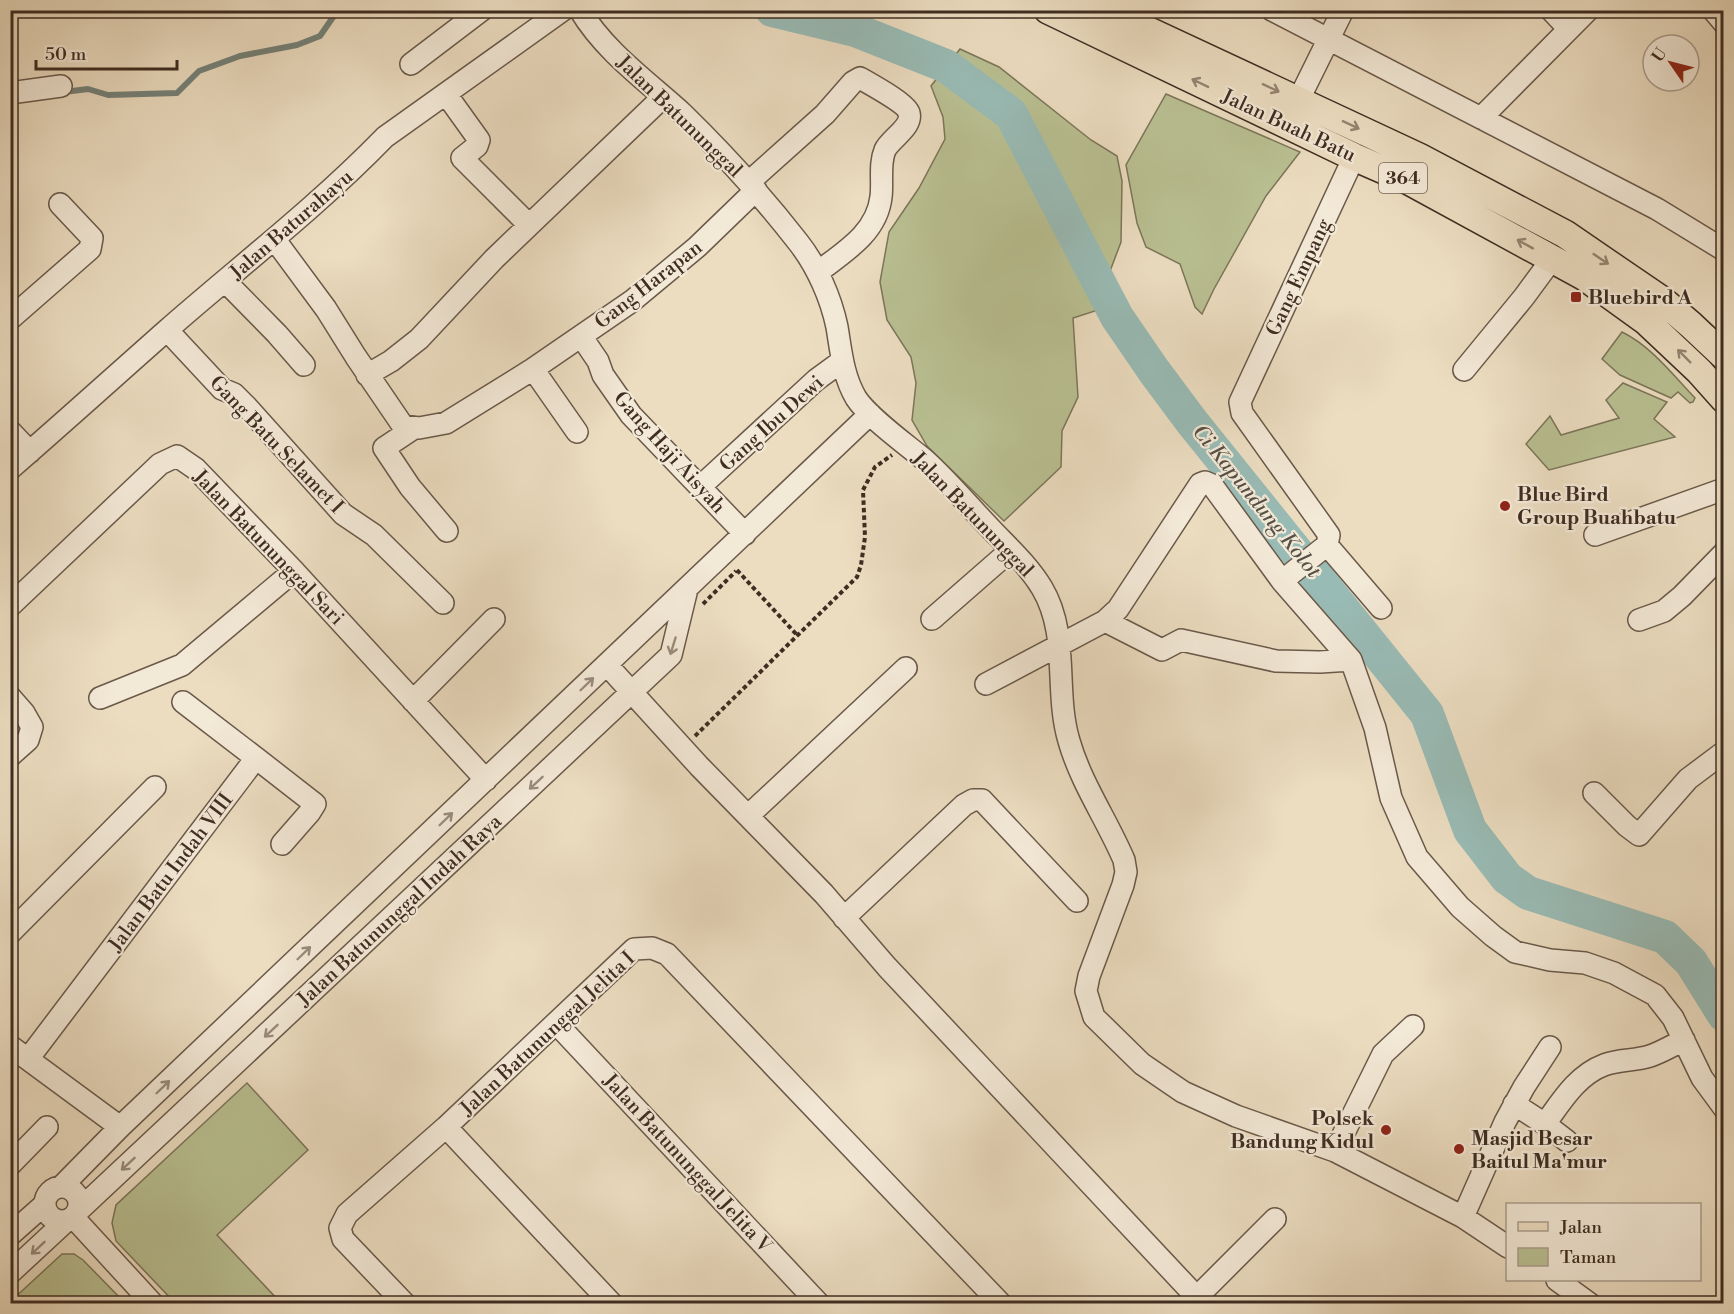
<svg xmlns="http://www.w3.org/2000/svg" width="1734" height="1314" font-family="'Libre Bodoni',serif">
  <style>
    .green { fill: #b9c092; stroke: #7c765a; stroke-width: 1.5 }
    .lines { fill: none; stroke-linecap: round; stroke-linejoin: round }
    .stream { stroke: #75827a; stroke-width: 6 }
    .river { stroke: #99bbb5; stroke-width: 34 }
    .minor-casing { stroke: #6a594a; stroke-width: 24 }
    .major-casing { stroke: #3f2d22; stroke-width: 30 }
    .path { stroke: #3f2d22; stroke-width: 4; stroke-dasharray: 4.5 3; stroke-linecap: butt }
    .minor { stroke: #f3e9d7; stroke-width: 21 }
    .major { stroke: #ecddc1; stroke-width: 27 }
    .oneway { stroke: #968572 }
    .oneway2 { stroke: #998b7c }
    .poi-dot { fill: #8f2418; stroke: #f3e9d7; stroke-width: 2 }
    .labels { text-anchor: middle; stroke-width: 4.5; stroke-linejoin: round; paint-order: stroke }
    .shield { fill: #f3e9d7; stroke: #756558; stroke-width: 1.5 }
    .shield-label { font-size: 18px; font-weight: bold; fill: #3f2d22 }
    .street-label { font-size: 20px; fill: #3f2d22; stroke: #f3e9d7 }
    .poi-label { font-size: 20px; font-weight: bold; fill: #3f2d22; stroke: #f3e9d7; text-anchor: start }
    .water-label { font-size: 21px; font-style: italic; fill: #565047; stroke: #f3e9d7 }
  </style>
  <rect width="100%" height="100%" fill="#ecddc1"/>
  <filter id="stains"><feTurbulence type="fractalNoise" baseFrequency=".00333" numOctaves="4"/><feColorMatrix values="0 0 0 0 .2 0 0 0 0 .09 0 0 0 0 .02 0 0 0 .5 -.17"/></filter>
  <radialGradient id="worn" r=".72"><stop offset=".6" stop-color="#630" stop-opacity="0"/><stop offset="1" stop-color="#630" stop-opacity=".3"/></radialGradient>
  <path class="green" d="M 960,49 L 999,67 L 1091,140 L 1117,156 L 1122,181 L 1121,242 L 1095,311 L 1073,318 L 1078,397 L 1062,431 L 1061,467 L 1004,521 L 927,446 L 912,420 L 916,383 L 911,357 L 887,320 L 880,282 L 889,232 L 919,188 L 945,139 L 943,117 L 931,86 Z
    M 1166,94 L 1300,152 L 1266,196 L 1214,289 L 1202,314 L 1195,307 L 1180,264 L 1146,247 L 1137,223 L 1126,165 Z
    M 1622,332 C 1651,346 1673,375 1695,398 L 1693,402 L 1690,403 L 1678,392 L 1671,398 L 1620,375 L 1602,359 Z
    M 1623,383 L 1667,402 L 1654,419 L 1675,437 L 1549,470 L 1526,444 L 1550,416 L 1561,435 L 1619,418 L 1606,400 Z
    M 247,1083 L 308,1150 L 217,1235 L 281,1303 L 175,1303 L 116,1241 L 112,1223 L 116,1205 Z
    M 62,1254 L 74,1254 L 83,1260 L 125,1303 L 11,1303 L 11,1301 Z"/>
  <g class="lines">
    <path class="stream" d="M 64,92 L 88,89 L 108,95 L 177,93 L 199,71 L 240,56 L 297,45 L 320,36 L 338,10"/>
    <path class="river" d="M 772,10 L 855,30 L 946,66 L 1011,114 L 1117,317 L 1154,371 L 1192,422 L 1427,714 L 1470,830 L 1507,878 L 1528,893 L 1665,937 L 1691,962 L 1724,1015"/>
    <defs>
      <path id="minor" d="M 580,10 C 605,52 648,82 683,114 C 724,154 763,197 798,242 C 817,266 831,298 837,327 C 841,351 843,376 856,398 C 868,417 907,445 926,461 C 949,482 969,506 991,529 C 1009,548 1028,565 1042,588 C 1070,635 1054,691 1069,741 C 1081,783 1107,820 1124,860 L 1126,872 L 1123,885 L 1089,976 L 1086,991 L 1094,1017 L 1142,1064 L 1183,1092 L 1236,1116 L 1335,1151 L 1463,1217 L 1508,1247
        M 1272,10 L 1657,209 L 1724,250
        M 1551,10 L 1569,29
        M 1713,10 L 1724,23
        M 411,64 L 482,10
        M 10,93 L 61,86
        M 446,94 L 479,140 L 477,146 L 462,158 L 529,225
        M 1298,101 L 1343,10
        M 1481,118 L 1588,10
        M 749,182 L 825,114 L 853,82 L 860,78 C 870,84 906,103 909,113 C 913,127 890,139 885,150 C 879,164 883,182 881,197 C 877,233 844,252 818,272
        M 275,240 L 326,309 L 356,357 L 403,426 L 419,428 L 446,423 L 533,369 L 632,301 L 697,247 L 756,190
        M 225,281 L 277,334 L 304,365
        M 10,319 L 90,249 L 92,238 L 60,204
        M 167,330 L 222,389 L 234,394 L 247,407 L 343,514 L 374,535 L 443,603
        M 581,336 L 598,361 L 603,375 L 631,415 L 745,534
        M 533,369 L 577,432
        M 1464,370 L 1524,297 L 1552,259
        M 367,375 L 391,361 L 419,339 L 494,259 L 663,97
        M 414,428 L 384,448 L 410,487 L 447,531
        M 10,431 L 30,452
        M 10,469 C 63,423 115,376 167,330 C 240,266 317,207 385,137 L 563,10
        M 701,486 L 816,380 L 842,361
        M 1595,535 L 1724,489
        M 1327,545 L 1381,608
        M 1282,581 L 1327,545 L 1329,535 L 1242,413 L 1240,402 L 1354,157
        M 11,605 L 160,464 L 177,456 L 196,469 L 294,571 L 486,780
        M 932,619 L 1011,550
        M 1639,620 L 1664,611 L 1682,596 L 1724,553
        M 1105,621 L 1162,650 L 1181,640 L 1276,661 L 1320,662 L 1351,660
        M 607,665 L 699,766 L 824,894 L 887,967 L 1203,1304
        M 986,684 L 1105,621 L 1118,609 L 1200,484 L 1205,482 L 1212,485 L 1282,581 L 1351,660 L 1375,728 L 1391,798 L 1417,857 L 1460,907 L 1493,936 L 1515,952 L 1550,960 L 1585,963 L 1614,973 L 1655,995 L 1673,1018 L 1702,1078 L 1724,1108
        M 10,697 L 24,713 L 32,727 L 28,740 L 10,756
        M 100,698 L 182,665 L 294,571
        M 413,701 L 494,619
        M 256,758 L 315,804 L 310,812 L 282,844
        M 1594,793 L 1627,826 L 1639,835 L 1688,779 L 1724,752
        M 749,815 L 906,668
        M 844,918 L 964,805 L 973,800 L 982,800 L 1077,901
        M 10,933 L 155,787
        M 556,1023 L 819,1304
        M 10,1046 L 120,1127
        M 28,1059 L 256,758 L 183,702
        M 1514,1104 L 1545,1124
        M 446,1127 L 612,1304
        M 1567,1141 L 1545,1124 C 1561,1102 1577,1075 1604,1065 C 1619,1059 1635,1061 1650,1056 C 1662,1052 1673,1045 1684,1040
        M 1335,1151 L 1383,1054 L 1413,1026
        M 10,1165 L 47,1127
        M 61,1187 L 120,1127 L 870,414
        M45 1204a17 17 0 1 1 34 0a17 17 0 1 1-34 0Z
        M 78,1211 L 671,655 L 687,589
        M 73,1217 L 153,1304
        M 1463,1217 L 1505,1122 L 1524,1087 L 1550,1047
        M 10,1235 L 45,1204
        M 10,1273 L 65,1222
        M 1557,1280 L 1590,1304
        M 1197,1297 L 1275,1219
        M 405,1304 L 343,1239 L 340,1228 L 347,1214 L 446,1127 L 634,949 L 652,948 L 667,954 L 1001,1304"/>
      <path id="major" d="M 1048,10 L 1354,157 L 1409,181 L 1585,277 L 1646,321 L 1699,371 L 1724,399
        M 1104,10 L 1419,157 L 1565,234 L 1663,301 L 1691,325 L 1724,356"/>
    </defs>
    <use href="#minor" class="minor-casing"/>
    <use href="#major" class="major-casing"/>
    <path class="path" d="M 737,570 L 797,635
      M 703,604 L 736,571
      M 695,736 L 857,577 L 861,565 L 865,537 L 863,490 L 875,467 L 892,455"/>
    <use href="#minor" class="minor"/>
    <use href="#major" class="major"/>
  </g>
  <defs><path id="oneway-shaft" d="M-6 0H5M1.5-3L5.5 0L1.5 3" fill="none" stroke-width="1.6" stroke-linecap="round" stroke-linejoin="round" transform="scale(1.5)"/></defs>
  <g class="oneway">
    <use href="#oneway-shaft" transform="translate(1200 83) rotate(-154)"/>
    <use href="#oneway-shaft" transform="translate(1271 88) rotate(25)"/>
    <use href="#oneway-shaft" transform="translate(1351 125) rotate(25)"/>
    <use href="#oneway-shaft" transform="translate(1525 244) rotate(-151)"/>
    <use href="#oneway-shaft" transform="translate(1601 259) rotate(34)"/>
    <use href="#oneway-shaft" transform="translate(1684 356) rotate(-135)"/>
  </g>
  <g class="oneway2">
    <use href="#oneway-shaft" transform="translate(673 646) rotate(107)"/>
    <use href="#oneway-shaft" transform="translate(587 684) rotate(-44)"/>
    <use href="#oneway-shaft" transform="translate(536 783) rotate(137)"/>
    <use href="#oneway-shaft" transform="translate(446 819) rotate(-44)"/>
    <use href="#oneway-shaft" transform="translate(304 953) rotate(-44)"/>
    <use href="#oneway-shaft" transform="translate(271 1031) rotate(137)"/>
    <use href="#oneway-shaft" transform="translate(163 1087) rotate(-44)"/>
    <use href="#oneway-shaft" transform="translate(128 1164) rotate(137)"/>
    <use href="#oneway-shaft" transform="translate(38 1248) rotate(137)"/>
  </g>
  <g class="poi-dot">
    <rect x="1570" y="291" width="12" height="12" rx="3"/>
    <circle cx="1505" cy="506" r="6"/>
    <circle cx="1386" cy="1130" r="6"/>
    <circle cx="1459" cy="1149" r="6"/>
  </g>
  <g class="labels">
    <rect class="shield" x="1379" y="163" width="48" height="30" rx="4.5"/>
    <g class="shield-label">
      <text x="1403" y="184">364</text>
    </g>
    <g class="street-label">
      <text transform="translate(680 116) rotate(44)" y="7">Jalan Batununggal</text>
      <text transform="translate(1289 125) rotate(25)" y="7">Jalan Buah Batu</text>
      <text transform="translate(291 224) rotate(-41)" y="7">Jalan Baturahayu</text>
      <text transform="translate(1298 277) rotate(-65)" y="7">Gang Empang</text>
      <text transform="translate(648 284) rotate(-38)" y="7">Gang Harapan</text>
      <text transform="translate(771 423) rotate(-42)" y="7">Gang Ibu Dewi</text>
      <text transform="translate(277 444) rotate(46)" y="7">Gang Batu Selamet I</text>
      <text transform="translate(670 452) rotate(48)" y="7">Gang Haji Aisyah</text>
      <text transform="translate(973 514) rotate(46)" y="7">Jalan Batununggal</text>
      <text transform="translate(269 547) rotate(46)" y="7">Jalan Batununggal Sari</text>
      <text transform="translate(170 872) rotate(-53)" y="7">Jalan Batu Indah VIII</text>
      <text transform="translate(399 910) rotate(-43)" y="7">Jalan Batununggal Indah Raya</text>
      <text transform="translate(547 1033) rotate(-43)" y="7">Jalan Batununggal Jelita I</text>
      <text transform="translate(688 1163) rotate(47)" y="7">Jalan Batununggal Jelita V</text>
    </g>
    <g class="poi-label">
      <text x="1588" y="304">Bluebird A</text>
      <text x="1517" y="501">Blue Bird<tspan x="1517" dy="23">Group Buahbatu</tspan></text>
      <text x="1374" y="1125" text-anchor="end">Polsek<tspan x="1374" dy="23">Bandung Kidul</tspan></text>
      <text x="1471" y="1145">Masjid Besar<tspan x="1471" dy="23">Baitul Ma'mur</tspan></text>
    </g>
    <g class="water-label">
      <text transform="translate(1257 501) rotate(51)" y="7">Ci Kapundung Kolot</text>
    </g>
  </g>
  <rect width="1734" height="1314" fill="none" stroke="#ecddc1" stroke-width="36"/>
  <rect x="12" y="12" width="1710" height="1290" fill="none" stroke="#3f2d22" stroke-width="3"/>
  <rect x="18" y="18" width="1698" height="1278" fill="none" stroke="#3f2d22" stroke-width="1.5"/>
  <rect x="1506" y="1203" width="195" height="78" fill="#f3e9d7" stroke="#ab9e8f" stroke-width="1.5"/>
  <rect x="1518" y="1222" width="30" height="9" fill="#ecddc1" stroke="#ab9e8f" stroke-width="1.5"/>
  <text x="1560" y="1233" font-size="18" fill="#3f2d22">Jalan</text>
  <rect x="1518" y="1248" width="30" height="18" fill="#b9c092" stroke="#ab9e8f" stroke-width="1.5"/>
  <text x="1560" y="1263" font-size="18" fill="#3f2d22">Taman</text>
  <g transform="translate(1671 63) rotate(305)"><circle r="28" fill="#f3e9d7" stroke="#ab9e8f" stroke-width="1.5"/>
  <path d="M0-4.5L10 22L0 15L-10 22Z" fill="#8f2418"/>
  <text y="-9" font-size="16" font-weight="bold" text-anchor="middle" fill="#3f2d22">U</text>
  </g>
  <path d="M36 60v9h141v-9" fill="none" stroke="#3f2d22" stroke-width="3"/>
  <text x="45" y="60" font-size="18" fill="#3f2d22" stroke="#f3e9d7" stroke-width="4.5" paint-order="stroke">50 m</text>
  <rect width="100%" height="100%" filter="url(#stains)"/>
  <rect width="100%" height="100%" fill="url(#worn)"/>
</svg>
